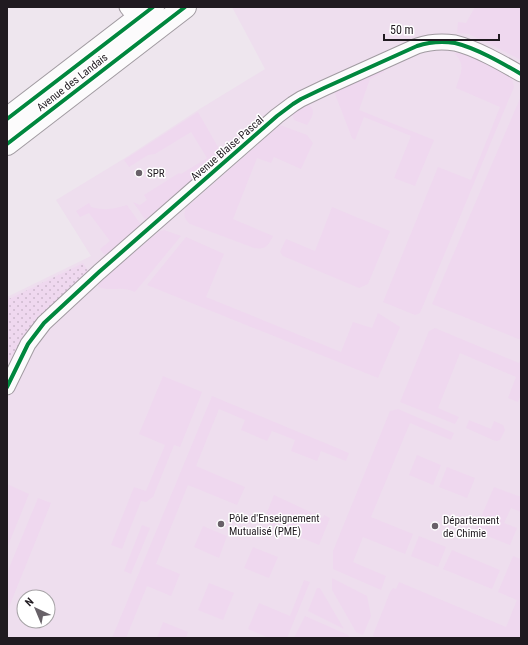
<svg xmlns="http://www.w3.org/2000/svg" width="528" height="645" font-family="'Roboto Condensed',sans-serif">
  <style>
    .built { fill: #eedeee; fill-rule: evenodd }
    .grass { fill: #efd8ef }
    .park { fill: url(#park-dots) }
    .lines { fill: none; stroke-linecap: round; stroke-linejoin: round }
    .minor-casing { stroke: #a19ba1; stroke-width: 17 }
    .primary-casing { stroke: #a19ba1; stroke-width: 24 }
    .minor { stroke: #fcfbfc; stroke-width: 15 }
    .primary { stroke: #fcfbfc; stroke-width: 22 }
    .cycleway-casing { stroke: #fff; stroke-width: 6 }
    .cycleway { stroke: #00873e; stroke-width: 4 }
    .poi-dot { fill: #686168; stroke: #fff; stroke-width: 1.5 }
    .labels { text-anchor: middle; stroke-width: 3; stroke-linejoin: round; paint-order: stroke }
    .street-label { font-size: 11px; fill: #201a20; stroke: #fff }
    .poi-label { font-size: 11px; fill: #201a20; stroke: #fff; text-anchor: start }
  </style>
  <defs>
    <pattern id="park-dots" width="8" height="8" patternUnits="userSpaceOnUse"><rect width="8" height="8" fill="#efd8ef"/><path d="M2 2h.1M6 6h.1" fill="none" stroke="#cdb9cd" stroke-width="1.8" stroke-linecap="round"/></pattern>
  </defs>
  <rect width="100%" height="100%" fill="#eee6ee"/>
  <path class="built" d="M 232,7 L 521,7 L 521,638 L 7,638 L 7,297 L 91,256 L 56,200 L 125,158 L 198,110 L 265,69 ZM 24,597 L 48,597 L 48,621 L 24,621 Z"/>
  <path class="grass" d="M 475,7 L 521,7 L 521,60 L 486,42 L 469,34 L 457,33 L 458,22 L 466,23 Z
    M 462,52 L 509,75 L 512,79 L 514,87 L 420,313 L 415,315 L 383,302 L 438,167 L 471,180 L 500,107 L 456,88 C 460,74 467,65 454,53 Z
    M 383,69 L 384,72 L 370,79 L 359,110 L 434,140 L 415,186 L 394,178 L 411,136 L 364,117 L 355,140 L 352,138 L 335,94 L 335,91 Z
    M 521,96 L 521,340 L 432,304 Z
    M 307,105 L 309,105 C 317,111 311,119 307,125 L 294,120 L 292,114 Z
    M 198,112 L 218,147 L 221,153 L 221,158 L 147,222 L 133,202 L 140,205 L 147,200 L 144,195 L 179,173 L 181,174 L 207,158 L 191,132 L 155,154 L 148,155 L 129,167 L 124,160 Z
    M 280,125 L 307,135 L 313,143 L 301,169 L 274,157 L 271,163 L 257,158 L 233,219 L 273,236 C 268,246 266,250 254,248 L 190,224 C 184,218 183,216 186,208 Z
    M 89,203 L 91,207 C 107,211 112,209 127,205 L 141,225 L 109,256 C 105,255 102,253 100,249 L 110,241 L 89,213 L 80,217 L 76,211 Z
    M 332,207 L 390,231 L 368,284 L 359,288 L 283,256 L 280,252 L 286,239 L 315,251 Z
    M 164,230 L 181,236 L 135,292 C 123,285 110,292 98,287 L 98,283 L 156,234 L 160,231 Z
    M 186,237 L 222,253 L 224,254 L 206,297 L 341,352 L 353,322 L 372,328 L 378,313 L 400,327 L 378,378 L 147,285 Z
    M 435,328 L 519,363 L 521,358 L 521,395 L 518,402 L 508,398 L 516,377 L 460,353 L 438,408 L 459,417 L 455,424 L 400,402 L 429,331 Z
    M 163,376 L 202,392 L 180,447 L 174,445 L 153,497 L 146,502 L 141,501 L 122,549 L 111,545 L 134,487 L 146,491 L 165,445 L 139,434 Z
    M 212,396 L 349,453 L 346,461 L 321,451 L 317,461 L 291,451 L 295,440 L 272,431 L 267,441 L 241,430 L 245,420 L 219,409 L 196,466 L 245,487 L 237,505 L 188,485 L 156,564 L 180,574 L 171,596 L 147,586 L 126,638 L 112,638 Z
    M 398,409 L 454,433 L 451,440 L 410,423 L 371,517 L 413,534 L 405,554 L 363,537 L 353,562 L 386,576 L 381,590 L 333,569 L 333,551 L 390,411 Z
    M 469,420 L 491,429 L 494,421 L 503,425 L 505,430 L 500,440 L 497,441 L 493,440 L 466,428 Z
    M 417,455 L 441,465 L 433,485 L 409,475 Z
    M 447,467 L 475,478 L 467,498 L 439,487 Z
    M 7,484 L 29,494 L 7,548 Z
    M 494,487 L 521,497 L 521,512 L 511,508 L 504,523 L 517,528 L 510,545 L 475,531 Z
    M 274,495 L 323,518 L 324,515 L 330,518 L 319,545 L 263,522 Z
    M 38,498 L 51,503 L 7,612 L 7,573 Z
    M 142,525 L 150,528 L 131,574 L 124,571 Z
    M 203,526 L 227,536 L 219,558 L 194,547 Z
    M 419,536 L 446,547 L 438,567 L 411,556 Z
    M 253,547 L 278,557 L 269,578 L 244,568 Z
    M 452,550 L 500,570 L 492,589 L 443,569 Z
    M 513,556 L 521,559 L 521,638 L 374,638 L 373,635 L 390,592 L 393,588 L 396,589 L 399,582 L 506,627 L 517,600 L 498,592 Z
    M 332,578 L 367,596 L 371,616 L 363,635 L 356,632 L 332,590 Z
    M 304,580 L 310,582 L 287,638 L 269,638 L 248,629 L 259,603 L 290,616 Z
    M 209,583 L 234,593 L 223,620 L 198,610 Z
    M 317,588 L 320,588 L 344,629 L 308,611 Z
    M 305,616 L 348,635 L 350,638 L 294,638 Z
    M 163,622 L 188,632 L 186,638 L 157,638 Z"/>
  <path class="park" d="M 83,263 L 89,272 L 31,328 L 7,363 L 7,300 Z"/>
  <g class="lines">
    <defs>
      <path id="minor" d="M 127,7 L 143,27
        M 7,387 L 28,344 L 44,323 L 99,272 L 277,116 L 293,104 L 301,99 L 324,88 L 417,46 C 429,42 442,41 455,43 C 476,48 502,63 521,74"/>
      <path id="primary" d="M 7,119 L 153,7
        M 7,144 L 185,7"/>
    </defs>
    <use href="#minor" class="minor-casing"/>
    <use href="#primary" class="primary-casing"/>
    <use href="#minor" class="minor"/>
    <use href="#primary" class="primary"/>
    <defs>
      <path id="cycleway" d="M 7,119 L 153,7
        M 7,144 L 185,7
        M 7,387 L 28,344 L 44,323 L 99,272 L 277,116 L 293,104 L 301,99 L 324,88 L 417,46 C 429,42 442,41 455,43 C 476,48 502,63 521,74"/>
    </defs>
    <use href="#cycleway" class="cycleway-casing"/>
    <use href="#cycleway" class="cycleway"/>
  </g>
  <g class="poi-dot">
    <circle cx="139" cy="173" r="4"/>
    <circle cx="221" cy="524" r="4"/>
    <circle cx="435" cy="526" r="4"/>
  </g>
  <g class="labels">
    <g class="street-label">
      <text transform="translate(72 82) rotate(-38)" y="4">Avenue des Landais</text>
      <text transform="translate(227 148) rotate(-41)" y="4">Avenue Blaise Pascal</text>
    </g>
    <g class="poi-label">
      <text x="147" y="177">SPR</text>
      <text x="229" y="522">Pôle d'Enseignement<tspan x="229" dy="13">Mutualisé (PME)</tspan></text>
      <text x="443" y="524">Département<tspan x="443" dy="13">de Chimie</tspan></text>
    </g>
  </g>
  <rect width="528" height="645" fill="none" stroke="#201a20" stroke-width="16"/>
  <g transform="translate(36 609) rotate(316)"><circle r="19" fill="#ffffff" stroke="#a6a3a6"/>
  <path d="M0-3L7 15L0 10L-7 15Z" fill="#686168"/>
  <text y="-6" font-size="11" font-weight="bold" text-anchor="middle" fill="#201a20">N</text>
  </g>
  <path d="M384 34v6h115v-6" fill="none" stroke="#201a20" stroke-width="2"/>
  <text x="390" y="34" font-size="12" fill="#201a20" stroke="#ffffff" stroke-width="3" paint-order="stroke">50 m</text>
</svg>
